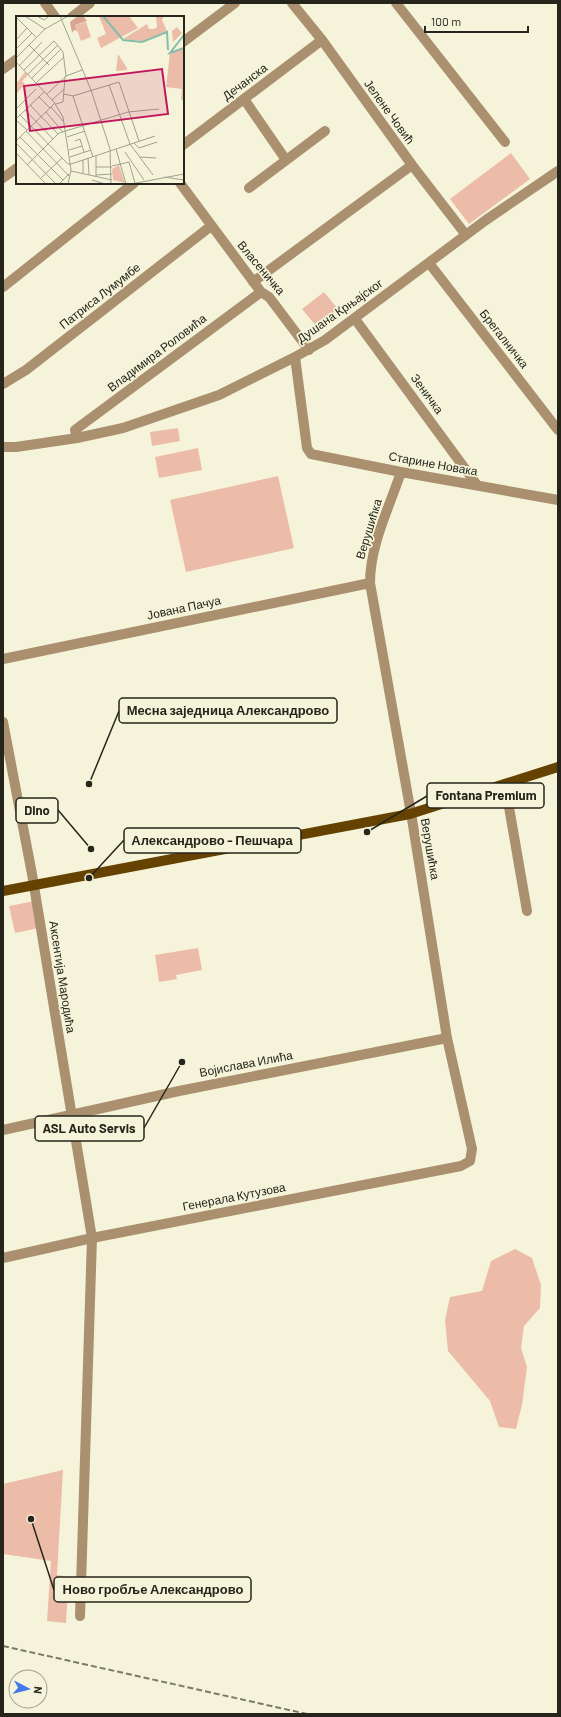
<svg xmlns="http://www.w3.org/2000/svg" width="561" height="1717" font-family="Barlow,sans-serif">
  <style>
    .green { fill: #edbca9 }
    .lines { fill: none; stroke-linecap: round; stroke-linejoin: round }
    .minor { stroke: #aa906e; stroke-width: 10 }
    .major { stroke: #664201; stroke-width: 10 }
    .rail { stroke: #7a7a6a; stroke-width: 2; stroke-dasharray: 6 3; stroke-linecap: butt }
    .labels { text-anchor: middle; stroke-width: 3.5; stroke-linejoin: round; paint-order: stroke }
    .street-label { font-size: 12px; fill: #25251b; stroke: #f5f4db }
    .inset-river { fill: none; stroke: #85bea8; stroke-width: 2 }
    .inset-road { fill: none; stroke: #a2a18e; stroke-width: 1 }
    .view { fill: #c2185b; fill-opacity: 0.15; stroke: #c2185b; stroke-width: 2 }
    .inset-edge { fill: none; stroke: #25251b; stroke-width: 2 }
    .leader { fill: none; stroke: #25251b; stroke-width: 1.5 }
    .callout-dot { fill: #25251b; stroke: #f5f4db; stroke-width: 1.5 }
    .callout { fill: #f5f4db; stroke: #25251b; stroke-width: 1.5 }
    .callout-label { font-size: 13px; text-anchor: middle; font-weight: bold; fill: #25251b }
  </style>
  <rect width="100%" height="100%" fill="#f5f4db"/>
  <path class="green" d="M 511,153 L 530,179 L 469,224 L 450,199 Z
    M 324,292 L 338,309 L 316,326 L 302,309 Z
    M 178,428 L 180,441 L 152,446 L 150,432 Z
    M 198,448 L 202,470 L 159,478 L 155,457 Z
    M 278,476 L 294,548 L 186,572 L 170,500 Z
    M 34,901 L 39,928 L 15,933 L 9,906 Z
    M 198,948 L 202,970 L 176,975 L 177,979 L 159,982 L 155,955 Z
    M 515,1249 L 532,1258 L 541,1285 L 540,1308 L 524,1326 L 521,1348 L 527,1367 L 522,1405 L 516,1429 L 499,1427 L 490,1401 L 448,1351 L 445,1320 L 450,1297 L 482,1291 L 491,1261 Z
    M 63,1470 L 57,1575 L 69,1577 L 66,1623 L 47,1621 L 51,1561 L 3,1554 L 3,1484 Z"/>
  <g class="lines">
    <path class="minor" d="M 45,3 L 55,17
      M 292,3 L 322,40 L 412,165 L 466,235
      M 396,3 L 505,142
      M 72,17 L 90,3
      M 183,42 L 235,3
      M 3,69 L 17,59
      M 244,99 L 286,160
      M 183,145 L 322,40
      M 3,178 L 17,168
      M 180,183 L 261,292 L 269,297 L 309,350
      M 249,188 L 325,131
      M 429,263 L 558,430
      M 253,282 L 412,165
      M 3,287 L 134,183
      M 355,319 L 477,485
      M 295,357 L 307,448 L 311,454 L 401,472 L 558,500
      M 3,384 L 26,370 L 211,226
      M 77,438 L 75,430 L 261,292
      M 3,447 L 16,447 L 77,438 L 123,428 L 219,395 L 295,357 L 325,340 L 486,220 L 558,171
      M 3,659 L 370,583
      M 3,722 L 32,874 L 92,1238 L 80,1616
      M 505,784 L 527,911
      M 3,1130 L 179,1091 L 447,1038
      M 3,1258 L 92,1238 L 461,1166 L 470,1161 L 472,1149 L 447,1038 L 412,819 L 370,583 C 370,545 389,508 401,472"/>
    <path class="major" d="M 3,891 L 410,814 L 558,767"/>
    <path class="rail" d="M 3,1646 L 307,1714"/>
  </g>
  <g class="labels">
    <g class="street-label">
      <text transform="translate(245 82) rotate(-37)" y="4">Дечанска</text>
      <text transform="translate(389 112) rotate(54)" y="4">Јелене Човић</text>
      <text transform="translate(261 268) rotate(50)" y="4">Власеничка</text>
      <text transform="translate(100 296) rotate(-38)" y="4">Патриса Лумумбе</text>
      <text transform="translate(340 311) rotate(-35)" y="4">Душана Крњајског</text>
      <text transform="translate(504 339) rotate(52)" y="4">Брегалничка</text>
      <text transform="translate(157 353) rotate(-37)" y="4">Владимира Роловића</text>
      <text transform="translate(427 394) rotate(54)" y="4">Зеничка</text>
      <text transform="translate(433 464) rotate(10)" y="4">Старине Новака</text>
      <text transform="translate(369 529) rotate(-73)" y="4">Верушићка</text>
      <text transform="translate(184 608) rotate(-12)" y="4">Јована Пачуа</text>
      <text transform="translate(430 849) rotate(80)" y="4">Верушићка</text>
      <text transform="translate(62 977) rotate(81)" y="4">Аксентија Мародића</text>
      <text transform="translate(246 1064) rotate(-11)" y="4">Војислава Илића</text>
      <text transform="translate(234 1197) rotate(-11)" y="4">Генерала Кутузова</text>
    </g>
  </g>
  <g transform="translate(16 16)">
    <rect width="168" height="168" fill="#f5f4db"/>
    <path d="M 83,0 L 113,0 L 122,12 L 85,32 L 81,22 L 90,18 ZM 140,0 L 148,0 L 146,4 L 151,15 L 126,25 L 107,23 L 131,8 L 133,13 L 138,13 L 141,11 ZM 70,6 L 75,21 L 65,25 L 59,9 ZM 161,11 L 166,17 L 157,26 L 156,15 ZM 168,32 L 168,84 L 165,84 L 166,73 L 150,71 L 154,37 ZM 102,38 L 111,52 L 111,54 L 100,55 ZM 9,56 L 12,59 L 6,65 L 9,68 L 0,78 L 0,68 ZM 103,149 L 109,167 L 97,164 L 96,153 Z" fill="#edbca9"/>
    <path d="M 62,0 L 68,1 L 71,5 L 59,9 L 61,15 L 58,14 L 56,17 L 54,6 Z" fill="#d8a591"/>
    <path class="inset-river" d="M 87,0 L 107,24 L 126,26 L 151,16 L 152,34M 168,19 L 154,37 L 168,32"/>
    <path class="inset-road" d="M 9,0 L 29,13M 21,0 L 28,4 L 33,0M 44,0 L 75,74 L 94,133 L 95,168M 0,1 L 20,21M 0,24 L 11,12M 13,29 L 33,49M 0,33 L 16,17M 0,42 L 29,13 L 52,0M 0,46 L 38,86 L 47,101 L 55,154 L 52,168M 3,50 L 26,26M 8,54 L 38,25 L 47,36 L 50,60M 12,58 L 42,29M 16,62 L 45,33M 20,67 L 48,41M 93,69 L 114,128 L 137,159M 31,78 L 50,60 L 66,54M 48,78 L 57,80 L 103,66 L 123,125M 57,80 L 77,141M 23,81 L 34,92M 36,84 L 48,73M 40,88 L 47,86 L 49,61M 14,89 L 42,118M 35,91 L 47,105M 0,93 L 20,73M 9,94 L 37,123M 30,96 L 47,116M 4,99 L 52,148 L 55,148M 0,103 L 28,76M 0,104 L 11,114M 10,115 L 54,161M 4,121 L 47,164M 51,121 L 69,115M 0,125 L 39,87M 59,125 L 64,123 L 68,136M 0,127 L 40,168M 118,127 L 123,132 L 141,126M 100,133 L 110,168M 53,134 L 66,130M 109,136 L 128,164M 0,137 L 30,168M 80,140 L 80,161M 54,141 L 75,134M 124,141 L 140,142M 72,142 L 73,159M 67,144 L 67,157M 113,146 L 119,167M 55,148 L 139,120M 11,149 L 43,117 L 112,96 L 143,93M 96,150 L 113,146M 80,151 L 96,151M 55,155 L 96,164M 80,159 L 96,158M 148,161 L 168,164M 25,162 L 46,142M 76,164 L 89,168M 43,168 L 53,158M 115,168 L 168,158"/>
    <path class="view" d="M 146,53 L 152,98 L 14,115 L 8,70 Z"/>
    <rect width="168" height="168" class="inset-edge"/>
  </g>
  <path class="leader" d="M89 784L119 711M367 832L427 796M91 849L58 810M89 878L124 840M182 1062L144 1128M31 1519L54 1590"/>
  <g class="callout-dot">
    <circle cx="89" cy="784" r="4"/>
    <circle cx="367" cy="832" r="4"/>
    <circle cx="91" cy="849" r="4"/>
    <circle cx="89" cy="878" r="4"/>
    <circle cx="182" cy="1062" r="4"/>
    <circle cx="31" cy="1519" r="4"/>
  </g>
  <g class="callout">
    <rect x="119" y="698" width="218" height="25" rx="4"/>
    <rect x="427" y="783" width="117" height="25" rx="4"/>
    <rect x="16" y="798" width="42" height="25" rx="4"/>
    <rect x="124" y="828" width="177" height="25" rx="4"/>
    <rect x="35" y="1116" width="109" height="25" rx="4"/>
    <rect x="54" y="1577" width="197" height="25" rx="4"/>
  </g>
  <g class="callout-label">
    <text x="228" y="715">Месна заједница Александрово</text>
    <text x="486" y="800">Fontana Premium</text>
    <text x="37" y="815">Dino</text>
    <text x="212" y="845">Александрово - Пешчара</text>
    <text x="89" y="1133">ASL Auto Servis</text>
    <text x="153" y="1594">Ново гробље Александрово</text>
  </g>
  <rect width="561" height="1717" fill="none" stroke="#25251b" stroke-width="8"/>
  <g transform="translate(28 1689) rotate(97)"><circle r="19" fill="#f5f4db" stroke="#a2a18e"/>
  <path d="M0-3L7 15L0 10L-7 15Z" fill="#4579ea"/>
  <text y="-6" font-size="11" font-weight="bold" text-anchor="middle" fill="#25251b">N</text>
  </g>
  <path d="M425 26v6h103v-6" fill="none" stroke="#25251b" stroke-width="2"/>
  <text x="431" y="26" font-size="12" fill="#25251b" stroke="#f5f4db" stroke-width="3" paint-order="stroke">100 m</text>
</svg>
